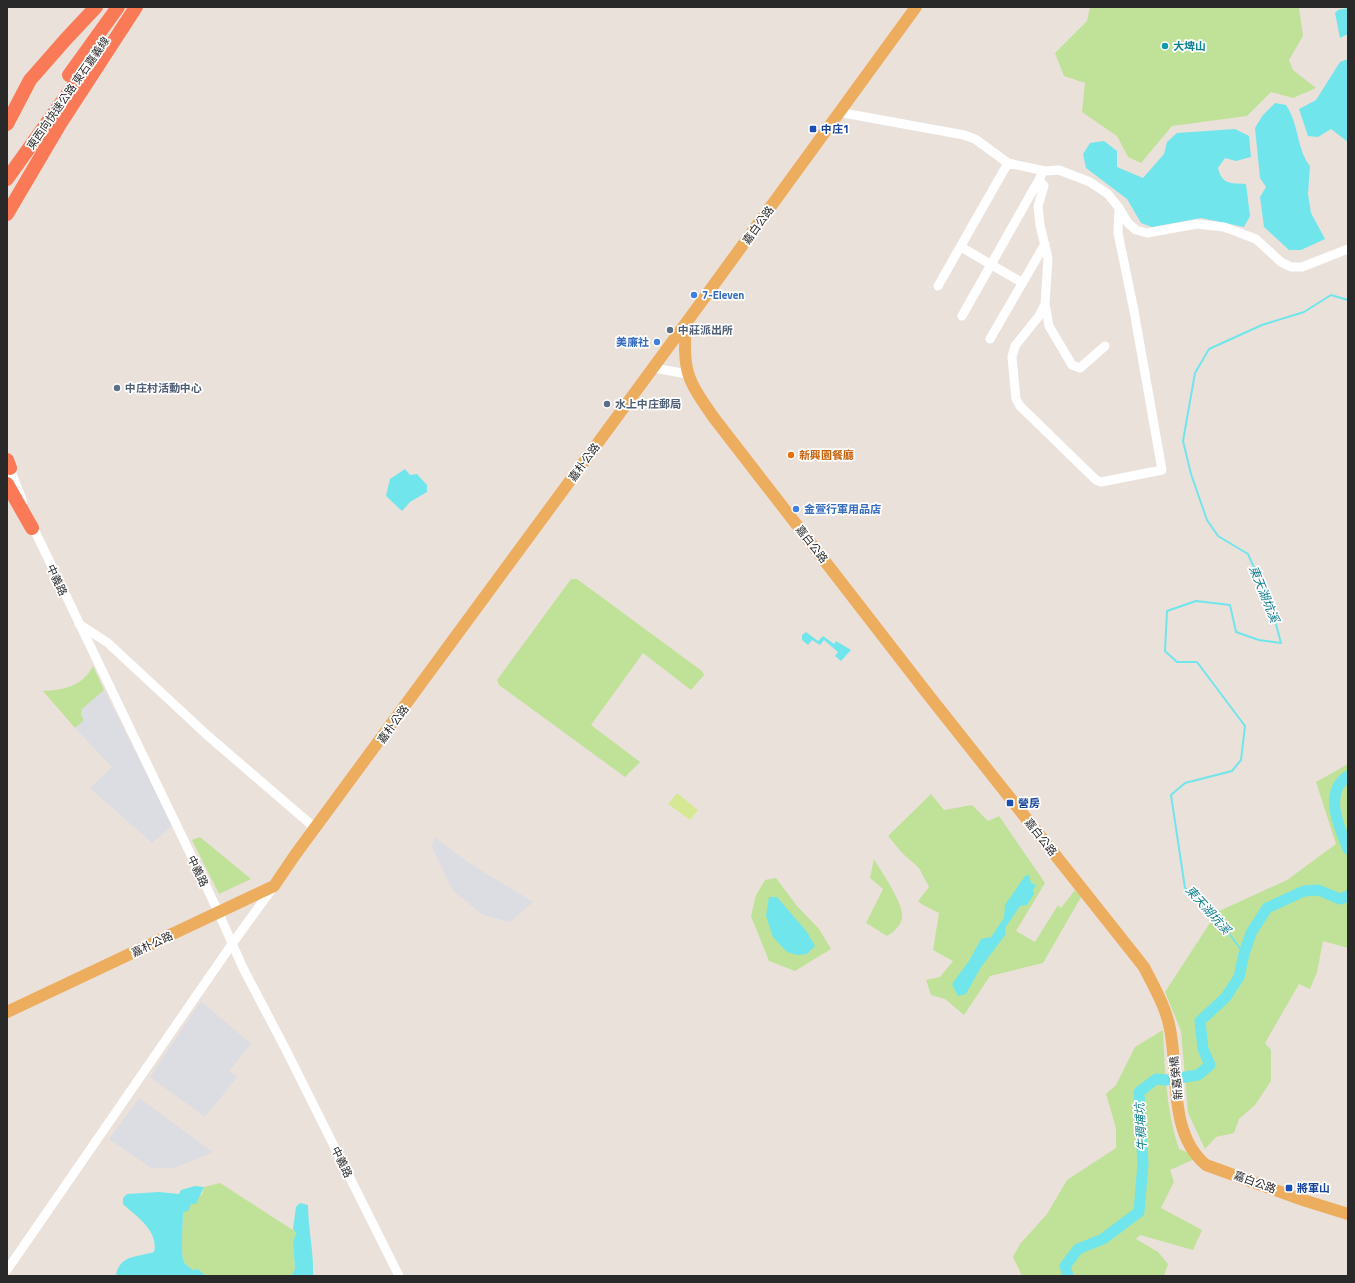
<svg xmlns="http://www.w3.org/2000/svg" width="1355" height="1283" font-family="'Titillium Web','Noto Sans TC',sans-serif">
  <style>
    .industrial { fill: #dcdce3 }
    .green { fill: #c0e198 }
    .pitch { fill: #d6e894 }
    .water { fill: #70e5eb }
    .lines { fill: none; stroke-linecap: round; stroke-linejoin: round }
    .stream { stroke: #70e5eb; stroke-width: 2 }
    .river { stroke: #70e5eb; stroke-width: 11 }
    .minor { stroke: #fff; stroke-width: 9 }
    .major { stroke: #edad5e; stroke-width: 12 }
    .highway { stroke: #fa7a57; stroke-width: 14 }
    .culture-dot { fill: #0f9aa8; stroke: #fff; stroke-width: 1.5 }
    .transit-dot { fill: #1a4fb4; stroke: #fff; stroke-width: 1.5 }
    .shop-dot { fill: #3f7fe0; stroke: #fff; stroke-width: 1.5 }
    .service-dot { fill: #5c6f8a; stroke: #fff; stroke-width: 1.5 }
    .food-dot { fill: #e8710a; stroke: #fff; stroke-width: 1.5 }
    .labels { text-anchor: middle; stroke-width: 3.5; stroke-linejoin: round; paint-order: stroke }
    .culture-label { font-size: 11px; font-weight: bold; fill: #0d838f; stroke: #fff; text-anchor: start }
    .street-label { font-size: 11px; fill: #292929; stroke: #fff }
    .transit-label { font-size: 11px; font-weight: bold; fill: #164399; stroke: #fff; text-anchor: start }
    .shop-label { font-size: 11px; font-weight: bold; fill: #366cbe; stroke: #fff; text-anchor: start }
    .service-label { font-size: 11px; font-weight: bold; fill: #4e5e75; stroke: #fff; text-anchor: start }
    .food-label { font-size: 11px; font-weight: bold; fill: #c56008; stroke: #fff; text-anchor: start }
    .water-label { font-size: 12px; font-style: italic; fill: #107f8f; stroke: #fff }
  </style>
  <rect width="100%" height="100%" fill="#ebe1db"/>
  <path class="industrial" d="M 104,690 L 173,825 L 152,843 L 90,788 L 112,767 L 75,728 L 84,720 L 81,715 L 82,709 Z
    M 434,837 L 469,863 L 533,902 L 510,922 L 483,915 L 453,891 L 432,847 Z
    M 201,1001 L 251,1044 L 229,1071 L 237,1077 L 205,1117 L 150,1077 Z
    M 139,1098 L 213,1152 L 174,1168 L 151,1168 L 109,1139 Z"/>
  <path class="green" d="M 1090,7 L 1299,7 L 1303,36 L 1289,60 L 1293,70 L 1316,88 L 1293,98 L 1271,92 L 1247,116 L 1172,126 L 1141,163 L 1128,157 L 1117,136 L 1082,112 L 1085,83 L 1064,76 L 1055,53 L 1087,21 Z
    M 571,579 L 577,579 L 702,671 L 704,675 L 691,690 L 643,653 L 591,725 L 640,762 L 625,777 L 499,685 L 497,680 Z
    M 93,666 L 104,690 L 82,709 L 81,715 L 84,720 L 75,728 L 43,691 C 64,690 83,686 93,666 Z
    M 1348,764 L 1348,948 L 1323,941 L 1317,972 L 1310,989 L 1299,984 L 1265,1043 L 1271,1050 L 1271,1081 L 1255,1105 L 1239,1119 L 1234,1133 L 1216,1137 L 1205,1149 L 1188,1113 L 1181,1031 L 1165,992 L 1217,912 L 1287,880 L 1336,844 L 1316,782 Z
    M 931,794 L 944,810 L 972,805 L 988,821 L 999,816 L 1045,883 L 1016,931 L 1035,942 L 1058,905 L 1061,908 L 1075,890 L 1081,897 L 1043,963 L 990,976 L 964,1015 L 945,999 L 931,995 L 926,980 L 940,977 L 953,961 L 933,950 L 939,913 L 923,905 L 918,901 L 929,887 L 919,868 L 902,853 L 888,836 Z
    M 200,837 L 251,879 L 219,894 L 192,840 Z
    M 874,859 C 882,873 904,903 902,918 C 901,926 893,932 887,936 L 866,923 L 883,889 L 870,878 Z
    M 776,878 L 797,906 L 819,929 L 831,949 L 795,971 L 769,961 L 751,916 L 756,895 L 765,880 Z
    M 1163,1030 C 1165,1072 1166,1109 1179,1149 L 1199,1157 L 1170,1170 L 1174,1182 L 1161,1208 L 1202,1230 L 1193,1250 L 1140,1235 L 1136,1239 L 1158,1252 L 1168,1264 L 1164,1276 L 1022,1276 L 1013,1257 L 1020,1244 L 1047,1214 L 1067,1180 L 1116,1148 L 1116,1128 L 1106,1094 L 1116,1085 L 1135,1047 Z
    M 220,1183 L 296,1232 L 293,1243 L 295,1269 L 291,1276 L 206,1276 L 198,1269 L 193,1270 C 189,1267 184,1264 183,1259 C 181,1255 183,1216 183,1211 L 202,1194 L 204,1187 Z"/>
  <path class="pitch" d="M 677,793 L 698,810 L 690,820 L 668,804 Z"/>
  <path class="water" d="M 1348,8 L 1348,34 L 1340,38 L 1335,13 L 1338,10 Z
    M 1348,59 L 1348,142 L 1331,129 L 1318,137 L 1308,136 L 1299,109 L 1316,100 L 1340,62 Z
    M 1275,103 L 1286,105 C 1299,124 1297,150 1310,166 L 1308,194 L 1311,213 L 1325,239 L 1301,250 L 1289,250 L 1264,227 L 1260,197 L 1266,187 L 1260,178 L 1255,128 L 1263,115 Z
    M 1235,129 L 1249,136 L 1251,157 L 1236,161 L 1225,158 L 1218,168 C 1222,185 1231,183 1246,184 L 1250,216 L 1244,227 L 1201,218 L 1152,227 L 1141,223 L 1127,199 L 1086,168 L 1083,154 L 1090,143 L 1104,141 L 1117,151 L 1117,167 L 1143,178 L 1164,154 L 1167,142 L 1177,133 Z
    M 405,469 L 410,475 L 417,474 L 427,485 L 427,492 L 410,502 L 402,511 L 386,496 L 390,479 Z
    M 806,632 L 818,641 L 823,636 L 834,644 L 836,641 L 851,650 L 841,661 L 835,656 L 838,652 L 824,640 L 820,645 L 812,640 L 808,645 L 802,640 L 802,635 Z
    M 1029,875 L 1031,883 L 1036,885 L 1033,890 L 1034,894 L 1027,905 L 1020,906 L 1005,928 L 1006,934 L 981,967 L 966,994 L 958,996 L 952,984 L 969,961 L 981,939 L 991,937 L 1004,918 L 1005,905 L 1025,876 Z
    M 769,897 L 777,897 L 807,932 L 815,946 L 807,954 L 797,955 L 787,952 L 773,937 L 766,916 Z
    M 195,1186 L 204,1187 L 196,1204 L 191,1204 L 188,1211 L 183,1212 C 183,1216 181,1255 183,1259 C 184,1264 189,1267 193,1270 L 198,1269 L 206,1276 L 119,1276 L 116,1274 C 121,1254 139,1257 154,1252 C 159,1231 137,1217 123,1204 L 123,1198 L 127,1194 L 159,1192 L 179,1194 L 181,1190 Z
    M 300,1203 L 308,1205 C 308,1229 314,1252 313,1276 L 291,1276 L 295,1269 L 293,1242 L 296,1233 L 293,1229 L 296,1207 Z"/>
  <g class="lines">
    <path class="stream" d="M 1244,954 L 1228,932 L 1185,888 L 1171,795 L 1185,783 L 1232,771 L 1241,760 L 1245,726 L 1197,662 L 1177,662 L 1165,651 L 1167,611 L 1196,601 L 1230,605 L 1236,632 L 1259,640 L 1281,643 L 1271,606 L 1248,554 L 1218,536 L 1207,520 L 1191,474 L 1183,441 L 1195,373 L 1209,349 L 1262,325 L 1304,312 L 1331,295 L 1348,300"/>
    <path class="river" d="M 1348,776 C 1323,792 1339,827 1348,849
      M 1068,1276 L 1065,1266 L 1078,1249 L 1103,1239 L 1139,1212 L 1143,1164 L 1139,1092 L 1156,1079 L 1166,1080 L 1198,1075 L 1210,1065 L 1203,1049 L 1200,1021 L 1226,997 L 1239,977 L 1244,954 L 1251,933 L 1267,908 L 1304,891 L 1318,890 L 1340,899 L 1348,896"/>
    <path class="minor" d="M 838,112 L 964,135 L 975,139 L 1008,163 L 1045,171 L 1059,170 L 1090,182 L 1108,194 L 1119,208 L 1128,223 L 1136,230 L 1147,233 L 1197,224 L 1224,227 L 1256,239 L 1281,262 L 1291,267 L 1302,267 L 1348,249
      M 1039,180 L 1044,186 L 1038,206 L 1040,225 L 1048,258 L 1045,304 L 1049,326 L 1072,365 L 1080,368 L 1105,346
      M 961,247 L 1021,282
      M 938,286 L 1008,163
      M 1045,304 L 1039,316 L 1015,346 L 1012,357 L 1016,399 L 1020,406 L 1096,480 L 1101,482 L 1162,470 L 1134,311 L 1118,233 L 1119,208
      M 962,316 L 1041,176
      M 990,339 L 1045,244
      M 654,368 L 687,374
      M 8,464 L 23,502
      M 31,523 L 216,907 L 243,968 L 286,1050 L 399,1276
      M 79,624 L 108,643 L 207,735 L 315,828
      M 7,1270 L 232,944 L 274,886"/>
    <path class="major" d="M 916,7 L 686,323 C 683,372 686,378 714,418 L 930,697 L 1144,967 C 1154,987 1166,1007 1170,1029 C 1179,1074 1168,1133 1206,1165 L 1303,1200 L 1348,1214
      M 7,1012 L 274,886 L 295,855 L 686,323"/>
    <path class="highway" d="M 69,75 L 118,7
      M 7,124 L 30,80 L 66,39 L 96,7
      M 7,179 L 86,68
      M 7,214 L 60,124 L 136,7
      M 7,460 L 10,468
      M 7,484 L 32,528"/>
  </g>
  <circle class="culture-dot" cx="1165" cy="46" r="4"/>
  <g class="transit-dot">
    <rect x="809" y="125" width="8" height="8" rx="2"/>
    <rect x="1006" y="799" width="8" height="8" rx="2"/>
    <rect x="1285" y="1184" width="8" height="8" rx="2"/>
  </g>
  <g class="shop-dot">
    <circle cx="694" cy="295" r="4"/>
    <circle cx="657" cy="342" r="4"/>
    <circle cx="796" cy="509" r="4"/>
  </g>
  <g class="service-dot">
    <circle cx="670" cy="330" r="4"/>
    <circle cx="117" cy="388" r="4"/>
    <circle cx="607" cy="404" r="4"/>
  </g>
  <circle class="food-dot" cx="791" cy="455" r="4"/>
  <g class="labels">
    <g class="culture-label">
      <text x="1173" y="50">大埤山</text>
    </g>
    <g class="street-label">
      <text transform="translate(68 93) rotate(-55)" y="4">東西向快速公路 東石嘉義線</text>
      <text transform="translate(758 225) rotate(-54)" y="4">嘉白公路</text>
      <text transform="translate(584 462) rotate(-54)" y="4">嘉朴公路</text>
      <text transform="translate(812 544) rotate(52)" y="4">嘉白公路</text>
      <text transform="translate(57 580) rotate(65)" y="4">中義路</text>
      <text transform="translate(393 724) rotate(-54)" y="4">嘉朴公路</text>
      <text transform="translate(1041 837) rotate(52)" y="4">嘉白公路</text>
      <text transform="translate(198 871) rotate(64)" y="4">中義路</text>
      <text transform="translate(152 944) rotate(-25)" y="4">嘉朴公路</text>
      <text transform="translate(1176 1078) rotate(-96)" y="4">新嘉榮橋</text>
      <text transform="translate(342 1162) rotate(64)" y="4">中義路</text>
      <text transform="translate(1255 1182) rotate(20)" y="4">嘉白公路</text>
    </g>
    <g class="transit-label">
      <text x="821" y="133">中庄1</text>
      <text x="1018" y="807">營房</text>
      <text x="1297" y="1192">將軍山</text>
    </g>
    <g class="shop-label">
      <text x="702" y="299">7-Eleven</text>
      <text x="649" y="346" text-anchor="end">美廉社</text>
      <text x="804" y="513">金萱行軍用品店</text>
    </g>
    <g class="service-label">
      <text x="678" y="334">中莊派出所</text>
      <text x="125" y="392">中庄村活動中心</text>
      <text x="615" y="408">水上中庄郵局</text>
    </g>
    <g class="food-label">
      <text x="799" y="459">新興園餐廳</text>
    </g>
    <g class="water-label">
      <text transform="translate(1264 594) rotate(68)" y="4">東天湖坑溪</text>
      <text transform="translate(1208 910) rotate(48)" y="4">東天湖坑溪</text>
      <text transform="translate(1141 1127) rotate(-93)" y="4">牛稠埔坑</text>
    </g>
  </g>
  <rect width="1355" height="1283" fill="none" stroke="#292929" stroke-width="16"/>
</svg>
